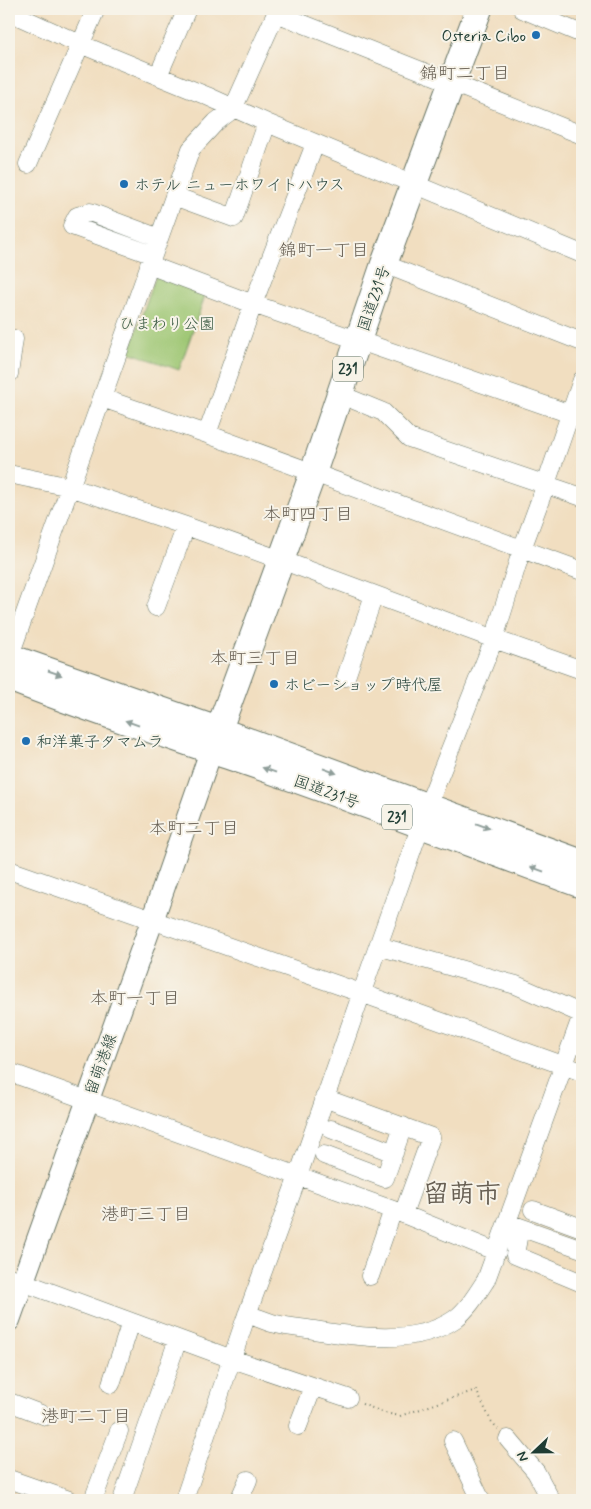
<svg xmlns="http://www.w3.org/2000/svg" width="591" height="1509" font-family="Mynerve,'Klee One',sans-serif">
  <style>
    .green { fill: #9dc672; stroke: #5e8253 }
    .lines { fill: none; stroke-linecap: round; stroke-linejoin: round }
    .minor-casing { stroke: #687565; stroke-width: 19 }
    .major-casing { stroke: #687565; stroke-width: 24 }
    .highway-casing { stroke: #687565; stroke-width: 28 }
    .path { stroke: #687565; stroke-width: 2; stroke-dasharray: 1 4; stroke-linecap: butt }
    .minor { stroke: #fff; stroke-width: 18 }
    .major { stroke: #fff; stroke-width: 22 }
    .highway { stroke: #fff; stroke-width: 26 }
    .oneway { fill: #8f9e9a }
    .poi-dot { fill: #1f6fb2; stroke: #f7f3e8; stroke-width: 2 }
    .labels { text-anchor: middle; stroke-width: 4; stroke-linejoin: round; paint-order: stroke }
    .shield { fill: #f7f3e8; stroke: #60746a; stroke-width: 1 }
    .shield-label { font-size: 15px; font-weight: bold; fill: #1f3d34 }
    .poi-label { font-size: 16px; fill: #1f3d34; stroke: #f7f3e8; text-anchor: start }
    .street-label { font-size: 16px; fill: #1f3d34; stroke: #f7f3e8 }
    .park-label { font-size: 16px; fill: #385840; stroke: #f7f3e8 }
    .neighbourhood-label { font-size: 18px; fill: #675f53; stroke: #f7f3e8 }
    .town-label { font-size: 26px; font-weight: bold; fill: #675f53; stroke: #f7f3e8 }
  </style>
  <rect width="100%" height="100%" fill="#f7f3e8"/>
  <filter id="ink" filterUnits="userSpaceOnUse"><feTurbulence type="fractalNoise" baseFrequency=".02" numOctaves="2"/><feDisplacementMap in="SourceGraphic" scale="10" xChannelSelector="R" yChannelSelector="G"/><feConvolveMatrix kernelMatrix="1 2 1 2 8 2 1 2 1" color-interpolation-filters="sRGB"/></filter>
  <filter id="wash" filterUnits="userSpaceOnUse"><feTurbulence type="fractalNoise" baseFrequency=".0096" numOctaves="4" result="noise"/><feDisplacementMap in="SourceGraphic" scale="20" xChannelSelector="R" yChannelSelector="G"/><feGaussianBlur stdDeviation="1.12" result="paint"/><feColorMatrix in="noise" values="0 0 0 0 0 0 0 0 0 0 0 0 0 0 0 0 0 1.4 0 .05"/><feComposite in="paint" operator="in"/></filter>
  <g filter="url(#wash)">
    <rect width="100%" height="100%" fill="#f1dec0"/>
    <path class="green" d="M 156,275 L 206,293 L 179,370 L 129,352 Z"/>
  </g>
  <g filter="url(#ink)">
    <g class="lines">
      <defs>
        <path id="minor" d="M 522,9 L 582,34
          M 9,12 L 80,44 L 207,96 L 267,123 L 582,254
          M 276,13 L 452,83 L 582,135
          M 158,76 L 187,9
          M 28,164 L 96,9
          M 174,196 L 234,218 L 267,123
          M 153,255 L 72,226 L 77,216 L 90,212 L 159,238
          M 384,264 L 582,342
          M 149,265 L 253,304 L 582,418
          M 9,374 L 14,339
          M 339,394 L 383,412 L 409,438 L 582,497
          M 102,398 L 207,434 L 582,571
          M 207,434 L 253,304 L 315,144
          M 9,474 L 70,487 L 186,526 L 281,560 L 494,639 L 582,670
          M 156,607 L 186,526
          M 9,658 L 191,149 L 216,122 L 233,109 L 278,9
          M 346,677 L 374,595
          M 9,870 L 361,993 L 582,1072
          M 378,946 L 516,985 L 582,1014
          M 9,1072 L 393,1210 L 497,1252
          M 324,1098 L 431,1137 L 403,1214
          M 331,1129 L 394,1153
          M 324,1155 L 385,1178 L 403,1126
          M 533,1210 L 582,1228
          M 511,1224 L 582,1249
          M 520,1227 L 515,1255 L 582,1283
          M 370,1276 L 393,1210
          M 9,1277 L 232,1359 L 348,1398
          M 247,1314 C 257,1317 266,1322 276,1324 C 288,1327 301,1328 314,1330 C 357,1337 416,1346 455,1319 C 468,1309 477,1294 486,1280 L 582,1015
          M 111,1384 L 131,1322
          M 9,1402 L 46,1416
          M 298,1426 L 313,1387
          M 508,1439 L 536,1472 L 551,1500
          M 453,1441 L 481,1500
          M 9,1479 L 69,1500
          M 93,1500 L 119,1431
          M 122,1500 L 178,1339
          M 184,1500 L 245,1320 L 298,1176 L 378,946 L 428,805 L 494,639 L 522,549 L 546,484 L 582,380
          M 239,1500 L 248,1480"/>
        <path id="major" d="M 9,1320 L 152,921 L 211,751"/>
        <path id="highway" d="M 9,657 L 218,730 L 582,863
          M 9,678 C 84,708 161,733 237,759 C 353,798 467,843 582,885
          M 211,751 L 313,473 L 384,264 L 479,9"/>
      </defs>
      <use href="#minor" class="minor-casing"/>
      <use href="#major" class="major-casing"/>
      <use href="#highway" class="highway-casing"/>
      <path class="path" d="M 362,1404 L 385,1413 L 400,1416 L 476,1390 L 491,1421 L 498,1429"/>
      <use href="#minor" class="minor"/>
      <use href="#major" class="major"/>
      <use href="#highway" class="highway"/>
    </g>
    <defs><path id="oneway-solid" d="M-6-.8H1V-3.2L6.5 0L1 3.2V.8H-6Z" transform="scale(1.25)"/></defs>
    <g class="oneway">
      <use href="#oneway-solid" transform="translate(55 673) rotate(19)"/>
      <use href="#oneway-solid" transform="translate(132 723) rotate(-160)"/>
      <use href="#oneway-solid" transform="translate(269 770) rotate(-160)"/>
      <use href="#oneway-solid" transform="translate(330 771) rotate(20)"/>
      <use href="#oneway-solid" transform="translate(483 826) rotate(20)"/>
      <use href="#oneway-solid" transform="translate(537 869) rotate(-160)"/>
    </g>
  </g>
  <g class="poi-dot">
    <circle cx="536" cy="35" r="5"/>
    <circle cx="124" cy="184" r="5"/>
    <circle cx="274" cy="684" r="5"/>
    <circle cx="26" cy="741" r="5"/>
  </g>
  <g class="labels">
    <g class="shield">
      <rect x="333" y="356.5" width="30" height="25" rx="4"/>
      <rect x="382" y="804.5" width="30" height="25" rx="4"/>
    </g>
    <g class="shield-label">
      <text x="348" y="374">231</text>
      <text x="397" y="822">231</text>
    </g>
    <g class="poi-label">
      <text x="526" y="41" text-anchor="end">Osteria Cibo</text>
      <text x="134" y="190">ホテル ニューホワイトハウス</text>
      <text x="284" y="690">ホビーショップ時代屋</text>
      <text x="36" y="747">和洋菓子タマムラ</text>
    </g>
    <g class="street-label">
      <text transform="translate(373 298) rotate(-71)" y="6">国道231号</text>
      <text transform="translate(327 791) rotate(20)" y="6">国道231号</text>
      <text transform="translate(100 1064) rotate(-70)" y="6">留萌港線</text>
    </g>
    <g class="park-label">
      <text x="167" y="329">ひまわり公園</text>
    </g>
    <g class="neighbourhood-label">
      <text x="465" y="79">錦町二丁目</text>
      <text x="324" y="256">錦町一丁目</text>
      <text x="308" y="520">本町四丁目</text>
      <text x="255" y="664">本町三丁目</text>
      <text x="194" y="834">本町二丁目</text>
      <text x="135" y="1004">本町一丁目</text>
      <text x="146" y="1220">港町三丁目</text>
      <text x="86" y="1422">港町二丁目</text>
    </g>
    <g class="town-label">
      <text x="462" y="1202">留萌市</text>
    </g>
  </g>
  <rect width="591" height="1509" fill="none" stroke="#f7f3e8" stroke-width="30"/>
  <g transform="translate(534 1452) rotate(248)" stroke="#f7f3e8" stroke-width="4" paint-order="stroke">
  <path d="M0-4L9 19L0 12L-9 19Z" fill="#1f3d34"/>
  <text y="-8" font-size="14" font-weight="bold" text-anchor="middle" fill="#1f3d34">N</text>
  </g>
</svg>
